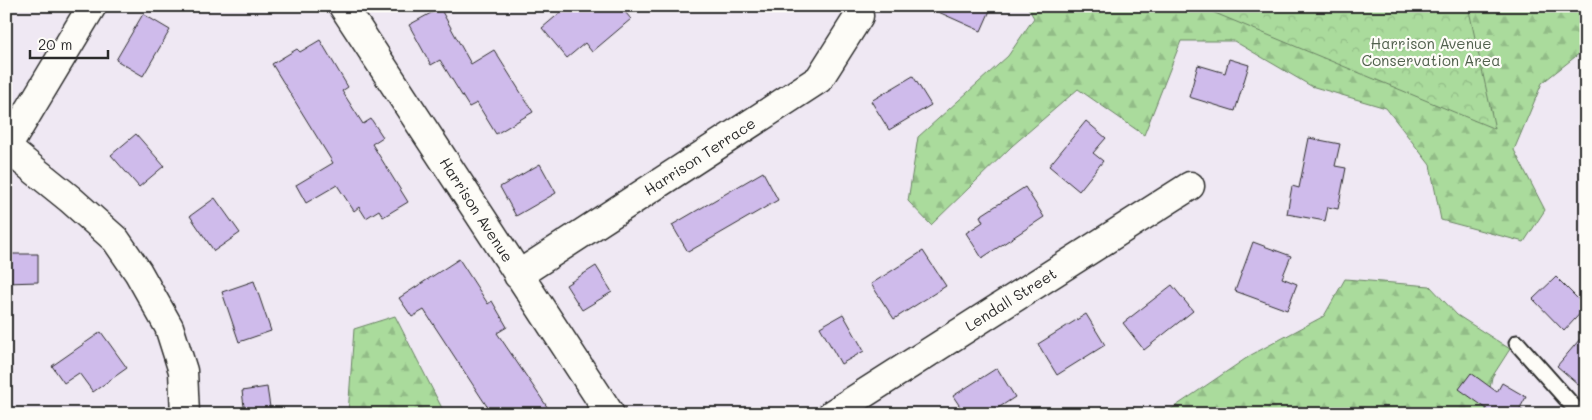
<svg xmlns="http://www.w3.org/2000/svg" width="1592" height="420" font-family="Mali,sans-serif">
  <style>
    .forest { fill: url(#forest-firs); stroke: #6a8364 }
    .park { fill: url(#park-crowns); stroke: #6a8364 }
    .building { fill: #cfbbeb; stroke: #2b2b2b }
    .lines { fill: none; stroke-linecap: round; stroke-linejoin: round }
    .service-casing { stroke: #2b2b2b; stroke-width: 19 }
    .minor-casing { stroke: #2b2b2b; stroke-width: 31 }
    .service { stroke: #fdfcf7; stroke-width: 15 }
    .minor { stroke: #fdfcf7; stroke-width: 28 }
    .labels { text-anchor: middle; stroke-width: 4.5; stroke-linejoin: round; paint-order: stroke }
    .park-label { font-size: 15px; fill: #51604d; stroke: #fdfcf7 }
    .street-label { font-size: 15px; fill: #2b2b2b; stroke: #fdfcf7 }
  </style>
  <defs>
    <pattern id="forest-firs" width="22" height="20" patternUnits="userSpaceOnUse" patternTransform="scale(1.25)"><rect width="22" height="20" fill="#aadb9c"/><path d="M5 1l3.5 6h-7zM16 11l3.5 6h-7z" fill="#92bc87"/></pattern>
    <pattern id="park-crowns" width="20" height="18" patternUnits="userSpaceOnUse" patternTransform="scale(1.25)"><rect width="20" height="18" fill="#aadb9c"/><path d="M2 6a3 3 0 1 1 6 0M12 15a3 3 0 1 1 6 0" fill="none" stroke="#92bc87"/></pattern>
  </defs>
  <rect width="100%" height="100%" fill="#efe8f3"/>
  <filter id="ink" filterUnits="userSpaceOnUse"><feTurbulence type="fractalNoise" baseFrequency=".02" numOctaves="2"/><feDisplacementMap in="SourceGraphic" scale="10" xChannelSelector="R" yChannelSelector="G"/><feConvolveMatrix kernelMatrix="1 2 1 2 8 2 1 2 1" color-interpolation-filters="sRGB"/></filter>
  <g filter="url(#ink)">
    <path class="forest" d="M 1027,6 L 1586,6 L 1586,37 L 1580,53 L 1542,83 L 1514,150 L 1545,210 L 1524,242 L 1441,220 L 1430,165 L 1386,108 L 1311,86 L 1234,41 L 1181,41 L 1144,135 L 1078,89 L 1012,146 L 931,225 L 908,201 L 918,137 L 1008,56 L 1034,18 Z
      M 1345,279 L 1430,286 L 1457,315 L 1510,349 L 1492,377 L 1485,414 L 1172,414 L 1170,410 L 1251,355 L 1324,316 Z
      M 395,316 L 445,414 L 348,414 L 354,329 Z"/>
    <path class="park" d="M 1198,6 L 1468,6 L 1495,129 Z"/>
    <path class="building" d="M 568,6 L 620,6 L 631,19 L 592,52 L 585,43 L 567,58 L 542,28 Z
      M 925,6 L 992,6 L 981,31 Z
      M 440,8 L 471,64 L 494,50 L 533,112 L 496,134 L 477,103 L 469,107 L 440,60 L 431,65 L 409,25 Z
      M 143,14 L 170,30 L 143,76 L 116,60 Z
      M 320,40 L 348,87 L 342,91 L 363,124 L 371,119 L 383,137 L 372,144 L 408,202 L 383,217 L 379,210 L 366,218 L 359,207 L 354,211 L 337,185 L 306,203 L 296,185 L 333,163 L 272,64 L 297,49 L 300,52 Z
      M 1229,59 L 1249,65 L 1235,111 L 1189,97 L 1198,65 L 1225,73 Z
      M 913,76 L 931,105 L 889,130 L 871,101 Z
      M 1086,121 L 1106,138 L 1093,153 L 1103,161 L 1079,191 L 1049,166 Z
      M 136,134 L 164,166 L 139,187 L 111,155 Z
      M 1309,138 L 1340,144 L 1335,166 L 1346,168 L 1338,209 L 1328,207 L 1325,221 L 1287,214 L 1292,186 L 1299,188 Z
      M 540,164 L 556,193 L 516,216 L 500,187 Z
      M 763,172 L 778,200 L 688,252 L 672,225 Z
      M 1025,187 L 1044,217 L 982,258 L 966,233 L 983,222 L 980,216 Z
      M 215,198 L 240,233 L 214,251 L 190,216 Z
      M 1253,242 L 1291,256 L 1282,278 L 1297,284 L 1287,310 L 1235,291 Z
      M 923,251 L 946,286 L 894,319 L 871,284 Z
      M 6,254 L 38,254 L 38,282 L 6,283 Z
      M 459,259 L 488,304 L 492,301 L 507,327 L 497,333 L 552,414 L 492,414 L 424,310 L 412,317 L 399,298 Z
      M 596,266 L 612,292 L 582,310 L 566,285 Z
      M 1556,277 L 1586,307 L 1564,331 L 1533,299 Z
      M 254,281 L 271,331 L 239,342 L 222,292 Z
      M 1172,285 L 1193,311 L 1144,350 L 1123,323 Z
      M 843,314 L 864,351 L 841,364 L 820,327 Z
      M 1086,314 L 1105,345 L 1057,375 L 1038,344 Z
      M 101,332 L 127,368 L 93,392 L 79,373 L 64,383 L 52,366 Z
      M 1586,332 L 1586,391 L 1557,366 Z
      M 997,368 L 1015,397 L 989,414 L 965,414 L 953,396 Z
      M 1471,373 L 1497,392 L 1502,383 L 1526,397 L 1520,408 L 1527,414 L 1484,414 L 1487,409 L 1459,389 Z
      M 267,387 L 271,414 L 245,414 L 242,391 Z"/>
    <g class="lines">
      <defs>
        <path id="service" d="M 1517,343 L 1573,406 L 1575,414"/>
        <path id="minor" d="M 343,6 L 610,414
          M 7,148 L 70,199 L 116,240 L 138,272 L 169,327 L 183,371 L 185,414
          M 6,149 L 92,6
          M 518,275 L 819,79 L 859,16
          M 832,414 L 1190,186"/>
      </defs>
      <use href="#service" class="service-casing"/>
      <use href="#minor" class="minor-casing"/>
      <use href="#service" class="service"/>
      <use href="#minor" class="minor"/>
    </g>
  </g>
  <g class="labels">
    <g class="park-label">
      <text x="1431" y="49">Harrison Avenue<tspan x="1431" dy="17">Conservation Area</tspan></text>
    </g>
    <g class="street-label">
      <text transform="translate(700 157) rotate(-33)" y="5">Harrison Terrace</text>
      <text transform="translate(476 210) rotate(57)" y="5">Harrison Avenue</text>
      <text transform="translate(1011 300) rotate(-32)" y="5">Lendall Street</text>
    </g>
  </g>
  <rect width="1592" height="420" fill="none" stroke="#fdfcf7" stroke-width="25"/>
  <rect x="12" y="12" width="1567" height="395" fill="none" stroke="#2b2b2b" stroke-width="2" filter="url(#ink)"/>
  <path d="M30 50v8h78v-8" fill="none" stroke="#2b2b2b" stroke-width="2.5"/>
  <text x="38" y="50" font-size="15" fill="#2b2b2b" stroke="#fdfcf7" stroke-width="4" paint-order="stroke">20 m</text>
</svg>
